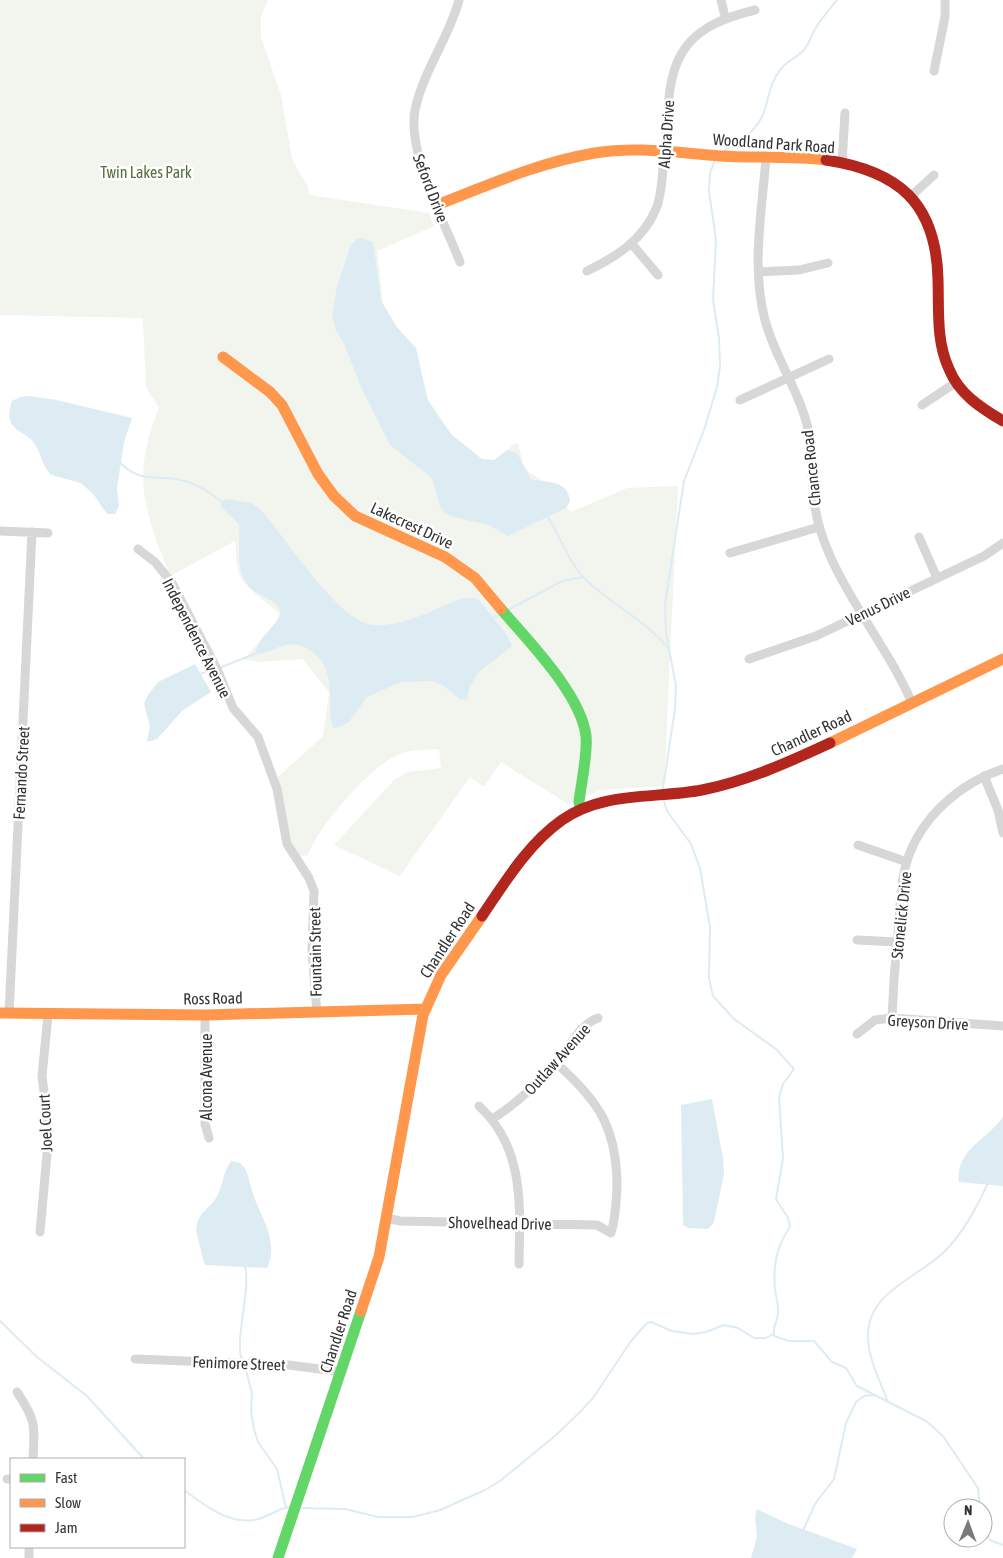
<svg xmlns="http://www.w3.org/2000/svg" width="1003" height="1558" font-family="'Asap Condensed',sans-serif">
  <style>
    .green { fill: #f1f5ed }
    .water { fill: #ddebf3 }
    .lines { fill: none; stroke-linecap: round; stroke-linejoin: round }
    .stream { stroke: #ddebf3; stroke-width: 2 }
    .street { stroke: #d7d7d7; stroke-width: 9 }
    .fast { stroke: #63d668; stroke-width: 11 }
    .slow { stroke: #ff974d; stroke-width: 11 }
    .jam { stroke: #b3261e; stroke-width: 11 }
    .labels { text-anchor: middle; stroke-width: 5; stroke-linejoin: round; paint-order: stroke }
    .street-label { font-size: 16px; fill: #333; stroke: #fff }
    .park-label { font-size: 16px; fill: #56703f; stroke: #fff }
  </style>
  <rect width="100%" height="100%" fill="#fff"/>
  <path class="green" d="M 0,0 L 268,0 L 261,16 L 261,37 L 281,95 L 292,159 L 308,187 L 309,195 L 429,213 L 434,226 L 377,251 L 383,303 L 399,331 L 422,389 L 446,428 L 464,450 L 494,466 L 512,445 L 518,443 L 524,467 L 530,473 L 547,483 L 571,512 L 627,488 L 678,486 L 664,786 L 601,790 L 568,804 L 501,762 L 484,787 L 470,777 L 400,876 L 334,845 L 395,779 L 408,772 L 441,768 L 439,749 C 426,750 410,749 397,755 C 370,767 318,826 308,855 L 299,857 L 288,854 L 278,777 L 323,736 L 329,692 C 320,680 311,671 303,659 L 258,662 L 244,659 L 262,639 L 286,619 C 273,607 248,591 240,576 C 235,565 237,552 235,541 L 170,576 C 144,510 131,476 159,408 L 146,387 L 143,318 L 0,315 Z"/>
  <path class="water" d="M 363,238 L 372,242 L 374,248 L 381,301 L 396,326 L 416,348 L 428,401 L 452,435 L 482,459 L 494,460 L 507,450 L 517,453 L 531,479 C 546,483 568,479 570,501 L 566,508 L 508,536 L 489,525 L 453,517 L 444,512 L 440,506 L 432,478 L 390,445 L 361,387 L 345,346 L 336,330 L 332,316 L 337,287 L 351,245 L 357,239 Z
    M 29,396 L 56,400 L 132,418 L 124,442 L 117,488 L 119,506 L 115,514 L 107,514 L 94,495 L 81,483 L 51,475 C 43,467 42,456 36,446 C 27,428 1,434 12,401 L 20,397 Z
    M 227,499 L 251,503 L 260,509 C 286,537 337,621 373,625 C 391,627 416,618 432,611 C 445,606 466,593 479,600 L 507,635 L 512,646 L 479,672 L 470,686 L 467,700 L 460,699 L 444,686 L 432,681 L 401,682 L 367,697 L 348,723 L 335,728 C 322,720 345,665 304,647 C 283,638 273,654 256,654 C 256,635 282,625 280,609 C 273,599 263,597 254,591 C 233,576 241,546 239,524 L 221,507 L 221,501 Z
    M 195,664 L 211,692 L 183,710 L 157,739 L 147,742 L 150,726 L 144,704 L 148,695 L 158,682 Z
    M 712,1099 L 723,1158 L 724,1174 L 714,1222 L 708,1229 L 688,1228 L 683,1225 L 681,1105 Z
    M 1003,1117 L 1003,1186 L 959,1182 C 955,1150 988,1139 1003,1117 Z
    M 231,1161 L 240,1163 L 245,1168 C 250,1179 251,1191 256,1202 C 265,1224 278,1244 267,1268 L 206,1265 L 204,1263 L 196,1230 C 199,1209 209,1210 216,1198 C 223,1187 223,1171 231,1161 Z
    M 757,1509 L 786,1523 L 857,1549 L 852,1558 L 751,1558 L 757,1537 L 755,1517 Z"/>
  <g class="lines">
    <path class="stream" d="M 724,151 C 742,140 759,130 765,109 C 769,96 770,84 778,73 C 784,62 795,59 803,51 C 809,45 810,38 814,31 C 820,20 829,10 837,0
      M 120,463 C 144,486 160,472 188,482 C 200,486 212,494 222,502
      M 547,516 C 561,536 567,561 585,579 C 611,604 645,620 668,648
      M 508,610 L 562,581 L 584,577
      M 490,619 L 499,615
      M 219,668 L 257,653
      M 200,674 L 215,669
      M 663,788 L 675,709 L 676,686 L 666,633 L 665,604 L 684,481 L 704,430 L 717,387 L 720,366 L 719,338 L 713,300 L 716,240 L 709,191 L 710,173 L 715,160
      M 663,798 L 667,811 L 691,844 L 700,868 L 710,927 L 709,978 L 713,996 L 734,1019 L 776,1049 L 794,1069 L 783,1084 L 779,1097 L 783,1158 L 776,1199 L 788,1218 L 790,1227 C 776,1247 773,1265 775,1290 C 776,1297 779,1306 778,1313 C 778,1322 772,1326 774,1336 L 789,1341 L 814,1341 L 832,1362 L 846,1368 L 857,1386 L 926,1421 L 943,1436 L 978,1488 L 980,1508
      M 0,1321 L 37,1357 L 87,1396 L 144,1459
      M 242,1360 C 234,1340 251,1293 245,1266
      M 245,1367 L 252,1393 L 251,1412 L 254,1429 L 258,1442 L 277,1469 L 286,1508
      M 887,1400 C 880,1380 869,1361 868,1338 C 866,1292 918,1278 945,1251 C 963,1233 978,1205 988,1183
      M 184,1490 C 204,1505 228,1524 254,1520 C 268,1518 277,1508 291,1507
      M 301,1508 L 345,1509 L 378,1517 L 413,1517 L 440,1510 L 485,1490 L 500,1481 L 556,1435 L 578,1414 L 593,1398 L 631,1341 L 647,1323 L 651,1322 L 672,1331 L 693,1334 L 706,1332 L 724,1325 L 738,1328 L 754,1338 L 766,1338 L 773,1334
      M 983,1529 L 990,1540 L 1003,1545
      M 803,1531 L 815,1504 L 834,1479 L 846,1423 L 856,1402 L 864,1396 L 875,1395"/>
    <path class="street" d="M 459,0 C 449,38 423,71 415,110 C 407,153 444,221 460,262
      M 721,0 L 725,17
      M 934,71 L 945,17 L 945,0
      M 766,158 C 762,210 751,269 765,320 C 775,358 800,392 808,429 C 812,449 811,468 813,489 C 814,513 821,536 831,558 C 854,609 890,652 912,703
      M 842,163 L 845,113
      M 910,197 L 934,175
      M 631,243 L 658,275
      M 587,271 C 616,257 643,240 656,209 C 661,197 662,181 663,168 C 673,87 655,33 755,10
      M 759,272 L 799,270 L 828,263
      M 740,400 L 829,359
      M 922,405 L 955,383
      M 0,531 L 48,533
      M 919,537 L 937,578
      M 138,549 L 155,562 L 172,583 L 217,669 L 233,708 L 258,737 L 277,789 L 287,844 L 309,878 L 314,891 L 312,952 L 317,1013
      M 730,553 L 819,527
      M 749,659 L 816,636 L 984,556 L 1003,543
      M 984,776 L 998,810 L 1003,833
      M 858,845 L 907,862
      M 857,940 L 897,942
      M 9,1014 L 32,532
      M 205,1015 L 205,1124 L 209,1138
      M 892,1018 C 893,990 895,962 898,934 C 900,910 900,884 907,861 C 921,817 960,783 1003,769
      M 857,1034 L 875,1020 L 892,1018 L 1003,1026
      M 479,1106 C 525,1148 520,1207 519,1264
      M 492,1119 C 517,1104 537,1084 556,1063 C 570,1048 578,1025 598,1018
      M 387,1218 L 400,1221 L 597,1225 L 611,1233 C 616,1217 616,1203 617,1187 C 617,1128 599,1101 556,1063
      M 40,1232 L 49,1132 L 42,1076 L 48,1015
      M 135,1359 L 289,1365 L 342,1372
      M 17,1392 C 36,1420 35,1426 33,1459
      M 7,1479 L 11,1479
      M 29,1558 L 29,1547"/>
    <path class="fast" d="M 501,609 C 528,641 581,694 586,736 C 588,753 581,784 579,802 L 581,809
      M 278,1558 L 361,1311"/>
    <path class="slow" d="M 437,205 C 488,185 540,162 595,153 C 637,146 678,153 720,156 C 755,158 790,156 826,160
      M 223,357 L 270,392 L 282,405 L 318,474 L 334,496 L 355,516 L 445,557 L 475,578 L 501,609
      M 830,743 L 1003,659
      M 0,1013 L 205,1015 L 426,1009
      M 361,1311 L 379,1257 L 423,1015 L 441,975 L 482,916"/>
    <path class="jam" d="M 826,160 C 898,171 936,202 938,279 C 939,310 936,341 949,369 C 959,394 981,408 1003,421
      M 482,916 C 505,882 528,844 562,820 C 603,791 654,799 702,790 C 747,781 789,762 830,743"/>
  </g>
  <g class="labels">
    <g class="street-label">
      <text transform="translate(666 134) rotate(-86)" y="6">Alpha Drive</text>
      <text transform="translate(774 143) rotate(4)" y="6">Woodland Park Road</text>
      <text transform="translate(431 188) rotate(69)" y="6">Seford Drive</text>
      <text transform="translate(811 468) rotate(-96)" y="6">Chance Road</text>
      <text transform="translate(412 525) rotate(25)" y="6">Lakecrest Drive</text>
      <text transform="translate(878 606) rotate(-26)" y="6">Venus Drive</text>
      <text transform="translate(197 638) rotate(63)" y="6">Independence Avenue</text>
      <text transform="translate(811 733) rotate(-25)" y="6">Chandler Road</text>
      <text transform="translate(21 773) rotate(-87)" y="6">Fernando Street</text>
      <text transform="translate(901 915) rotate(-84)" y="6">Stonelick Drive</text>
      <text transform="translate(447 940) rotate(-57)" y="6">Chandler Road</text>
      <text transform="translate(315 952) rotate(-91)" y="6">Fountain Street</text>
      <text transform="translate(213 998) rotate(-1)" y="6">Ross Road</text>
      <text transform="translate(928 1022) rotate(3)" y="6">Greyson Drive</text>
      <text transform="translate(557 1059) rotate(-48)" y="6">Outlaw Avenue</text>
      <text transform="translate(206 1077) rotate(-90)" y="6">Alcona Avenue</text>
      <text transform="translate(45 1123) rotate(-93)" y="6">Joel Court</text>
      <text transform="translate(500 1223) rotate(1)" y="6">Shovelhead Drive</text>
      <text transform="translate(338 1331) rotate(-72)" y="6">Chandler Road</text>
      <text transform="translate(239 1363) rotate(2)" y="6">Fenimore Street</text>
    </g>
    <g class="park-label">
      <text x="146" y="178">Twin Lakes Park</text>
    </g>
  </g>
  <rect x="10" y="1458" width="175" height="90" fill="#ffffff" stroke="#adadad"/>
  <rect x="20" y="1474" width="25" height="8" fill="#63d668" stroke="#adadad"/>
  <text x="55" y="1483" font-size="15" fill="#333333">Fast</text>
  <rect x="20" y="1499" width="25" height="8" fill="#ff974d" stroke="#adadad"/>
  <text x="55" y="1508" font-size="15" fill="#333333">Slow</text>
  <rect x="20" y="1524" width="25" height="8" fill="#b3261e" stroke="#adadad"/>
  <text x="55" y="1533" font-size="15" fill="#333333">Jam</text>
  <g transform="translate(968 1523) rotate(1)"><circle r="24" fill="#ffffff" stroke="#adadad"/>
  <path d="M0-4L9 19L0 12L-9 19Z" fill="#7a7a7a"/>
  <text y="-8" font-size="14" font-weight="bold" text-anchor="middle" fill="#333333">N</text>
  </g>
</svg>
